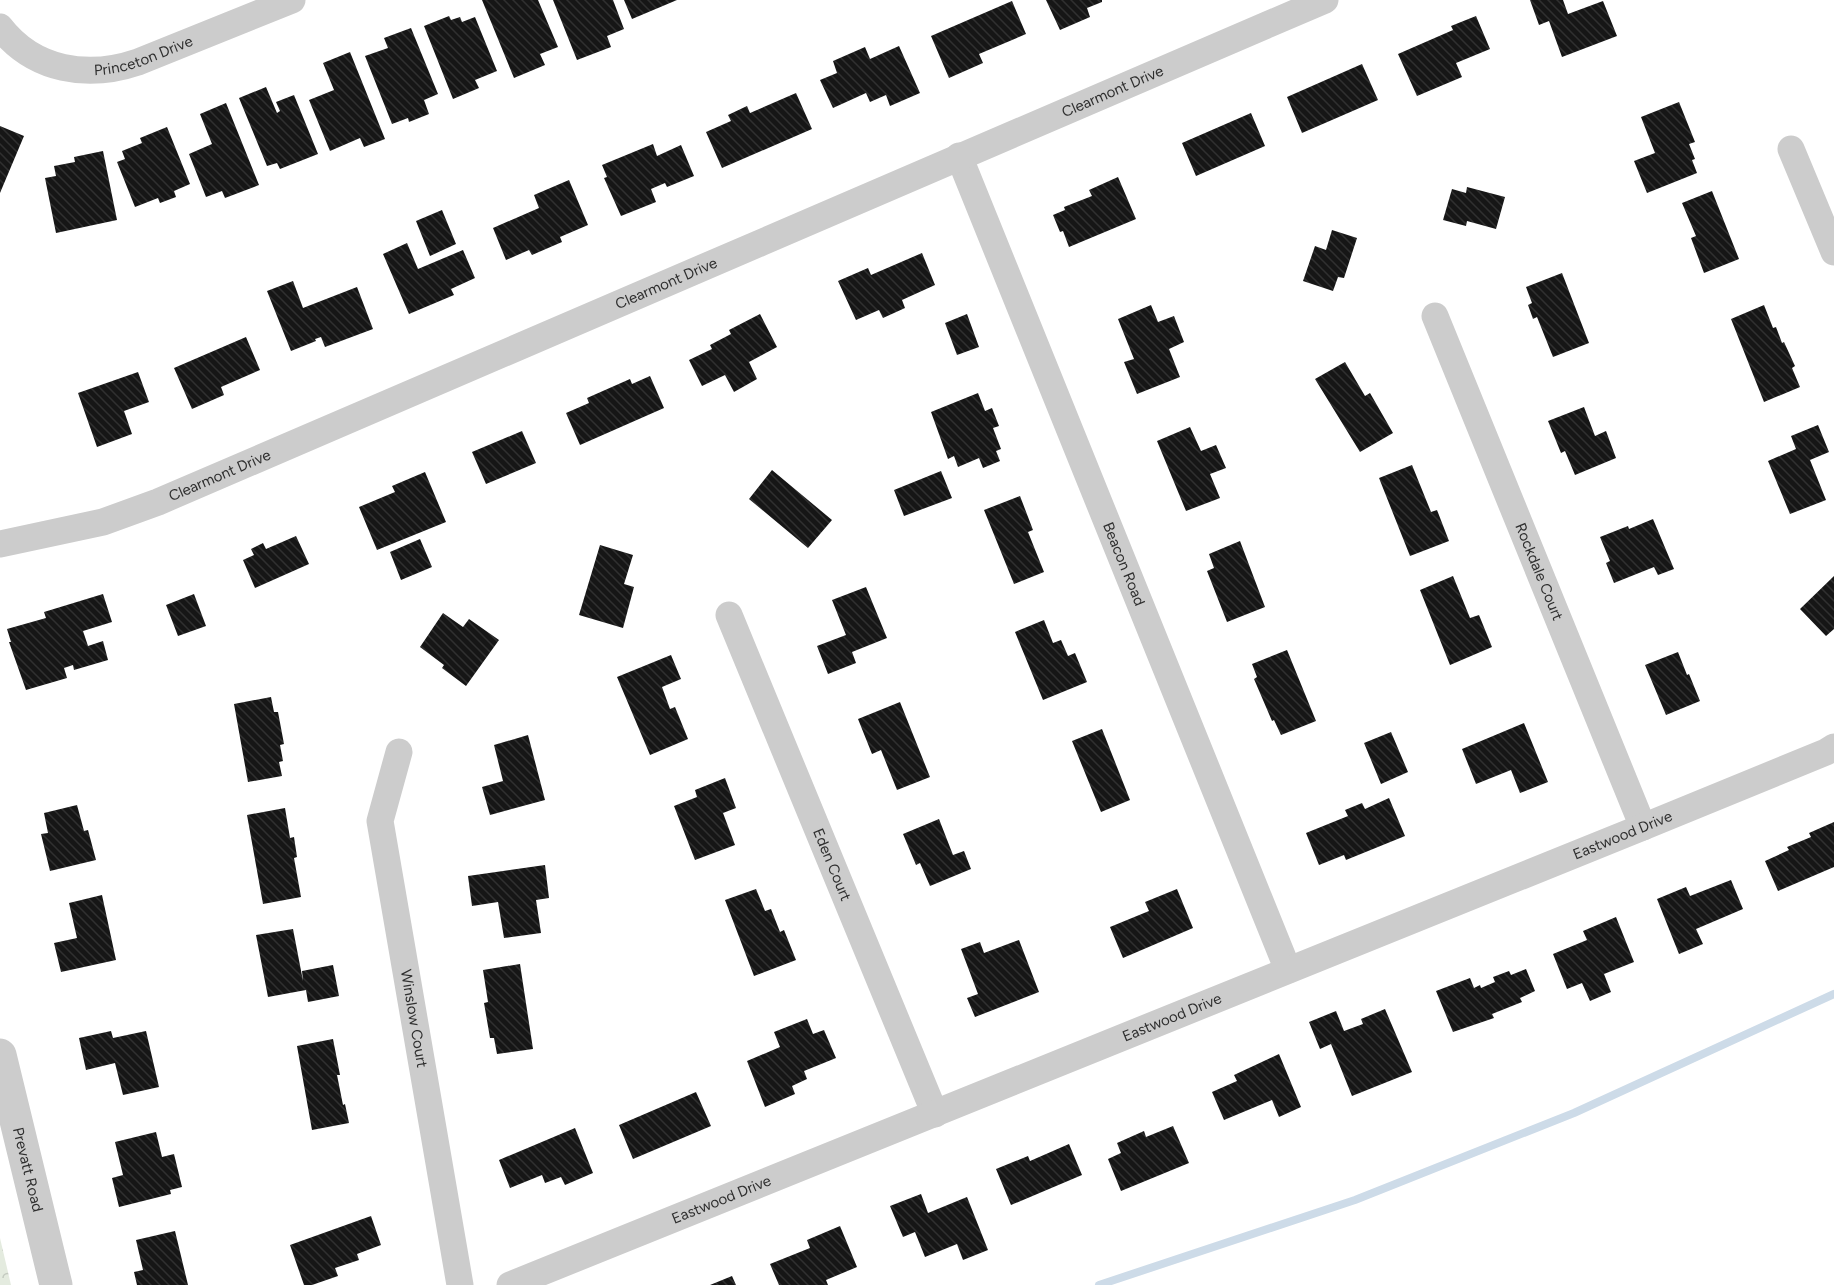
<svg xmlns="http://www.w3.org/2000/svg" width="1834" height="1285" font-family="Figtree,sans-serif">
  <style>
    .forest { fill: url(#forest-crowns) }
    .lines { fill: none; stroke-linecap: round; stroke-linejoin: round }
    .stream { stroke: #cddbe8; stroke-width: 8 }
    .building { fill: url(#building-back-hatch) }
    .minor { stroke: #ccc; stroke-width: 27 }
    .tertiary { stroke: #ccc; stroke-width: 33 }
    .labels { text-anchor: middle; stroke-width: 6; stroke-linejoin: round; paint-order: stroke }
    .street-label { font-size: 15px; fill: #2f2f2f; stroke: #fff }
  </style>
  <defs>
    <pattern id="forest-crowns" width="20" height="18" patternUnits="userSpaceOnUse" patternTransform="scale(1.5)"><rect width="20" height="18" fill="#e4ebdf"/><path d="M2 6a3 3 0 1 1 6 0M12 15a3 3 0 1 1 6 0" fill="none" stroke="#c4cac0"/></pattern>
    <pattern id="building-back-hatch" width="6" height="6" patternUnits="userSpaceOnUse" patternTransform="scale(1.5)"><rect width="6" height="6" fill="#161616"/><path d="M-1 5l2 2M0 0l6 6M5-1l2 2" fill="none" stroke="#303030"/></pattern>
  </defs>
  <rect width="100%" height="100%" fill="#fff"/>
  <path class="forest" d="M 0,1238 L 11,1285 L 0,1285 Z"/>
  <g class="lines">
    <path class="stream" d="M 1099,1285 L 1355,1200 L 1574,1113 L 1834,994"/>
  </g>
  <path class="building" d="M 482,0 L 538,0 L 558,47 L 540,54 L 545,65 L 514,78 Z
    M 553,0 L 613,0 L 624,29 L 607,36 L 611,47 L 577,60 Z
    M 624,0 L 677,0 L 632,19 Z
    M 1046,0 L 1102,0 L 1102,2 L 1087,8 L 1090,17 L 1060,30 Z
    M 1530,0 L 1563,0 L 1568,14 L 1603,1 L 1617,36 L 1562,57 L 1549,21 L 1539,25 Z
    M 1012,1 L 1026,34 L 979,54 L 983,63 L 949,78 L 931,36 Z
    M 449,16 L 451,20 L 460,17 L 462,22 L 475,17 L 497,71 L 475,80 L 479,88 L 453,99 L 424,26 Z
    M 1476,16 L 1490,49 L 1456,63 L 1462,77 L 1417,96 L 1398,54 L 1453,30 L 1451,26 Z
    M 411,28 L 438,94 L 424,100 L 429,114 L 409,122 L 408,118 L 392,124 L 365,56 L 388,48 L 384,38 Z
    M 899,46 L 920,93 L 890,106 L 886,95 L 870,102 L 866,93 L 833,108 L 820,80 L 837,73 L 833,61 L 865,47 L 870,59 Z
    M 350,52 L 385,139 L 364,147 L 360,138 L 330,151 L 309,100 L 334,90 L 323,63 Z
    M 1362,64 L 1378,100 L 1302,133 L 1287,97 Z
    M 266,87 L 277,113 L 280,111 L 276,102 L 294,95 L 318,154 L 280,169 L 277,163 L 267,166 L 239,98 Z
    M 796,93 L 812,129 L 722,168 L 706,132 L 731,121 L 728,115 L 747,106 L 750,113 Z
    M 1679,102 L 1695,142 L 1689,144 L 1695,159 L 1692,160 L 1697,173 L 1647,193 L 1634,161 L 1655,153 L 1641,117 Z
    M 226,103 L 259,185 L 225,198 L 222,191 L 206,197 L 189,154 L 212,144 L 200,114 Z
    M 1251,113 L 1265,146 L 1196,176 L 1182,143 Z
    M 0,126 L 24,136 L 0,193 Z
    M 167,127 L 190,184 L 174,191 L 176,197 L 160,203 L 158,198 L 135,207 L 117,162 L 125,159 L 122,151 L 142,143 L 140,138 Z
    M 653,144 L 657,156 L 681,145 L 694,176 L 667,187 L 665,183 L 651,189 L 656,202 L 621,216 L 604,178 L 607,177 L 602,165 Z
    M 103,151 L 117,220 L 56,233 L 45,178 L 56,176 L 54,166 L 75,162 L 74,157 Z
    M 1118,177 L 1136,219 L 1069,247 L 1063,231 L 1060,232 L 1053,215 L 1065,210 L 1064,207 L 1092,196 L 1089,190 Z
    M 569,180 L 588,225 L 560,237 L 562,242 L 532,255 L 529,250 L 506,260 L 493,228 L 539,208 L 534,195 Z
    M 1467,187 L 1505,197 L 1496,229 L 1467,221 L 1466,226 L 1443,220 L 1452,189 L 1466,193 Z
    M 1712,191 L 1739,259 L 1704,273 L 1691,238 L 1696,236 L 1682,203 Z
    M 442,210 L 456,244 L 430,256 L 416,221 Z
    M 1332,230 L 1357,238 L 1344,278 L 1338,277 L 1333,291 L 1303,281 L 1315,246 L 1326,250 Z
    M 407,243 L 418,269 L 463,250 L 475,278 L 451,289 L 454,295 L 409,314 L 383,254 Z
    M 922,253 L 935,285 L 902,300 L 905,308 L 883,318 L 879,310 L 856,320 L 838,281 L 868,268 L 871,275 Z
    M 1562,273 L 1589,343 L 1553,357 L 1537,317 L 1533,319 L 1528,305 L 1532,303 L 1526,287 Z
    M 293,281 L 303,308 L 357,287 L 373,329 L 325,347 L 321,337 L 315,339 L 316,341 L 291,351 L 267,291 Z
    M 1151,305 L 1158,322 L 1174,316 L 1184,342 L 1169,349 L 1180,377 L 1137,394 L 1124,362 L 1134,359 L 1118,319 Z
    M 1764,305 L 1773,328 L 1776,327 L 1782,343 L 1784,342 L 1795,366 L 1792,368 L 1800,387 L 1764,402 L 1731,319 Z
    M 760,314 L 777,347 L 749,362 L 757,379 L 734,392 L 725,375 L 702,386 L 689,360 L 712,349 L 710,345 L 731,334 L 729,330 Z
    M 967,314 L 979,347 L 957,355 L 945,323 Z
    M 246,337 L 260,370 L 221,387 L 224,395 L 192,409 L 174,368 Z
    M 1345,362 L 1365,396 L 1370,393 L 1393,433 L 1360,452 L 1315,379 Z
    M 138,372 L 149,402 L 124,411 L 132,434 L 97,447 L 78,393 Z
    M 650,376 L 664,408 L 580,445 L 566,413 L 589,403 L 587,398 L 630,379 L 632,384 Z
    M 978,393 L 985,411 L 992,408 L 999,426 L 993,428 L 1001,449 L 996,451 L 1000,461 L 983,468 L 979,458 L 958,467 L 954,456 L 948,459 L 931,412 Z
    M 1584,407 L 1595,436 L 1606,431 L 1616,458 L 1575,475 L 1565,451 L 1561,453 L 1548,421 Z
    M 1818,425 L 1829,452 L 1810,460 L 1826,500 L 1790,514 L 1768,461 L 1796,449 L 1791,436 Z
    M 1190,427 L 1201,451 L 1216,445 L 1226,468 L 1210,474 L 1220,498 L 1186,511 L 1157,441 Z
    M 522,431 L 536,463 L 486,484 L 472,452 Z
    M 1412,465 L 1431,512 L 1437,510 L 1449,541 L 1410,556 L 1379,478 Z
    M 772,470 L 832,520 L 808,548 L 749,499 Z
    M 941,471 L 952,498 L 904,516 L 894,490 Z
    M 425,472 L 446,522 L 377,550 L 359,507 L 395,492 L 392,486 Z
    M 1020,496 L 1033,530 L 1028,532 L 1044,572 L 1014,584 L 984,510 Z
    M 1653,519 L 1674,569 L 1658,575 L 1654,567 L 1614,583 L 1606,563 L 1610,561 L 1600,537 L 1628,526 L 1629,529 Z
    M 296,536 L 309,564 L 255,588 L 243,560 L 254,555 L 251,549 L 263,543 L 266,549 Z
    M 420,539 L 432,567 L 401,580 L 390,552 Z
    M 1240,541 L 1265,607 L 1227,622 L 1207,571 L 1214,568 L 1209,554 Z
    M 600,545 L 633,555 L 624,584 L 634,587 L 623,628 L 579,615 Z
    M 1453,576 L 1470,618 L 1479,615 L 1492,647 L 1450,665 L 1420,590 Z
    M 1834,576 L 1834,629 L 1826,636 L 1800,609 Z
    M 866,587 L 887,638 L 852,652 L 856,663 L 828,674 L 817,646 L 846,635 L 832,600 Z
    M 103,594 L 112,622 L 83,631 L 88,646 L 103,641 L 108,660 L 74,670 L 73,665 L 64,668 L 67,678 L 26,690 L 9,642 L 11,642 L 7,629 L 46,618 L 44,612 Z
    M 194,594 L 206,626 L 178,636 L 166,605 Z
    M 443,613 L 463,627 L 469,619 L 499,640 L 466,686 L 442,668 L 444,665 L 420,647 Z
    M 1044,620 L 1053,643 L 1061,640 L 1068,656 L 1075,653 L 1087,682 L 1043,700 L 1015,632 Z
    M 1287,650 L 1316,721 L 1281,735 L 1274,720 L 1272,721 L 1254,679 L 1257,677 L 1252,664 Z
    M 1678,652 L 1687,675 L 1689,674 L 1700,701 L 1666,715 L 1645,665 Z
    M 671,655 L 681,679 L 662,687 L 670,709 L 675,707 L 688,739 L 650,755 L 617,677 Z
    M 271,697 L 274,712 L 278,712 L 284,744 L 280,745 L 283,761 L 279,762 L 282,776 L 248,782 L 234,704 Z
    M 900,702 L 930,777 L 897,790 L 881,750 L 872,754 L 858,719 Z
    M 1524,723 L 1548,782 L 1520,793 L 1511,770 L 1476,784 L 1462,749 Z
    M 1102,729 L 1130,800 L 1101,812 L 1072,741 Z
    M 1391,732 L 1408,772 L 1381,784 L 1364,743 Z
    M 528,735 L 545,800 L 490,815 L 482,787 L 503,781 L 494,745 Z
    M 725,778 L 736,808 L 723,813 L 735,845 L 695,860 L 674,806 L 697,797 L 695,790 Z
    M 1389,798 L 1405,836 L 1346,860 L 1344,855 L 1319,865 L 1306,833 L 1348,816 L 1345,810 L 1362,803 L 1365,809 Z
    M 77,805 L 84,831 L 88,830 L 96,860 L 50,871 L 41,834 L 48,833 L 44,813 Z
    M 285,808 L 290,838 L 294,837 L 297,857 L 294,858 L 301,897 L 263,904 L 247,815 Z
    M 939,819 L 953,855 L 964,851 L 971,869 L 930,886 L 920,863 L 916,865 L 903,834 Z
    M 1834,822 L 1834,867 L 1778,891 L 1765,861 L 1789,850 L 1787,847 L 1811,837 L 1809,833 Z
    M 545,865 L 549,898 L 536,900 L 541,933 L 504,938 L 498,902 L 472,906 L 468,876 Z
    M 1731,880 L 1743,909 L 1696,929 L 1703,944 L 1679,954 L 1657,899 L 1686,887 L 1690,896 Z
    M 756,889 L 765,911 L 771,909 L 780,932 L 784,930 L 796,960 L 754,976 L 725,900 Z
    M 1177,889 L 1193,928 L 1123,958 L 1110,927 L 1149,911 L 1145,902 Z
    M 102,895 L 116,960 L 61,972 L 54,943 L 77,938 L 69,903 Z
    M 1616,917 L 1634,962 L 1604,974 L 1611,992 L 1590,1001 L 1582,983 L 1567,989 L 1553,954 L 1587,940 L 1583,931 Z
    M 293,929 L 303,981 L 302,971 L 333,965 L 339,996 L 308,1002 L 306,990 L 268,997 L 256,935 Z
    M 1019,940 L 1039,992 L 975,1017 L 967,998 L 978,994 L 961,949 L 980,942 L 984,953 Z
    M 520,964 L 533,1049 L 497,1054 L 494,1038 L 490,1038 L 484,1003 L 488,1002 L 483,970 Z
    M 1526,969 L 1535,991 L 1520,998 L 1522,1002 L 1492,1014 L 1494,1018 L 1453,1032 L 1436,991 L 1470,978 L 1474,988 L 1480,985 L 1481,988 L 1495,982 L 1493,977 L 1509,971 L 1511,975 Z
    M 1385,1009 L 1412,1072 L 1352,1096 L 1331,1044 L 1320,1049 L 1309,1022 L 1336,1011 L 1344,1031 L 1363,1024 L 1361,1019 Z
    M 807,1019 L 813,1034 L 824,1030 L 836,1058 L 804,1071 L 807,1079 L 792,1086 L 795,1094 L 765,1107 L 747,1061 L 780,1047 L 774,1032 Z
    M 111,1031 L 113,1038 L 146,1031 L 159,1087 L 123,1095 L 115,1063 L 86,1070 L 79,1038 Z
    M 333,1039 L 340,1075 L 337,1075 L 343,1105 L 345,1104 L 349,1123 L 312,1130 L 297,1046 Z
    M 1279,1054 L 1301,1107 L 1279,1117 L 1272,1100 L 1224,1120 L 1212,1092 L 1237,1081 L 1234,1075 Z
    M 696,1092 L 711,1126 L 633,1159 L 619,1125 Z
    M 1173,1126 L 1189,1163 L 1121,1191 L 1108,1159 L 1121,1153 L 1117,1143 L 1144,1131 L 1146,1137 Z
    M 575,1128 L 593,1173 L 565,1185 L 561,1177 L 545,1183 L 542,1175 L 510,1188 L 499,1160 Z
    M 156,1132 L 162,1157 L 174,1154 L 182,1187 L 170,1190 L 171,1194 L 119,1207 L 112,1178 L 123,1175 L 115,1142 Z
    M 1069,1144 L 1082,1175 L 1011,1205 L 996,1169 L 1028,1156 L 1030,1161 Z
    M 921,1194 L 928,1213 L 967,1197 L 988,1250 L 963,1260 L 957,1244 L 925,1257 L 915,1232 L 903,1237 L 890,1206 Z
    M 371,1216 L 381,1245 L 357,1254 L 359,1260 L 335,1268 L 338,1276 L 312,1285 L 304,1285 L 290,1245 Z
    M 840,1226 L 857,1267 L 826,1280 L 828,1285 L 779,1285 L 770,1264 L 810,1248 L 807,1240 Z
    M 175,1231 L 188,1285 L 137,1285 L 134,1272 L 143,1270 L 136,1240 Z
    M 732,1276 L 736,1285 L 710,1285 Z"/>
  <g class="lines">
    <g class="minor">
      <path id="s1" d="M 0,27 C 34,71 88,79 138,62 L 292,0"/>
      <path d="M 1791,149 L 1834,252"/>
      <path id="s2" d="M 959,156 L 1288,970"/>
      <path id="s3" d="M 1435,316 L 1643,827"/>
      <path id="s4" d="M 0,544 L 103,522 L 158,502 L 1325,0"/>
      <path id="s5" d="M 729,615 L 935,1114"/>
      <path id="s6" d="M 399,752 L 380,821 L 460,1285"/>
      <path id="s7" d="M 510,1285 L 1643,827 L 1826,752 L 1834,747"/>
    </g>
    <path class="tertiary" id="s8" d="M 0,1055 L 56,1285"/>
  </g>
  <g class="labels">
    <g class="street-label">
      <text dy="5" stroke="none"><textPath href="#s1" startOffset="159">Princeton Drive</textPath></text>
      <text dy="5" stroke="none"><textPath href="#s4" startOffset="1203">Clearmont Drive</textPath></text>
      <text dy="5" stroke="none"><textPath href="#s4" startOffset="717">Clearmont Drive</textPath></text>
      <text dy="5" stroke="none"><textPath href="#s4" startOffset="231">Clearmont Drive</textPath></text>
      <text dy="5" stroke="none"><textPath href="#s2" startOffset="440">Beacon Road</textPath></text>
      <text dy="5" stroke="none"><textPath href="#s3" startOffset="276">Rockdale Court</textPath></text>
      <text dy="5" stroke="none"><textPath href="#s7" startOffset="1200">Eastwood Drive</textPath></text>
      <text dy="5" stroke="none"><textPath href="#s5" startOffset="270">Eden Court</textPath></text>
      <text dy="5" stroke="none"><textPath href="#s7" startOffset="714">Eastwood Drive</textPath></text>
      <text dy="5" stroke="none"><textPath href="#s6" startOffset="272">Winslow Court</textPath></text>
      <text dy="5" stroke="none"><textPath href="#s8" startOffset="118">Prevatt Road</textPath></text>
      <text dy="5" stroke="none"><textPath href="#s7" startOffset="228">Eastwood Drive</textPath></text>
    </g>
  </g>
</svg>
